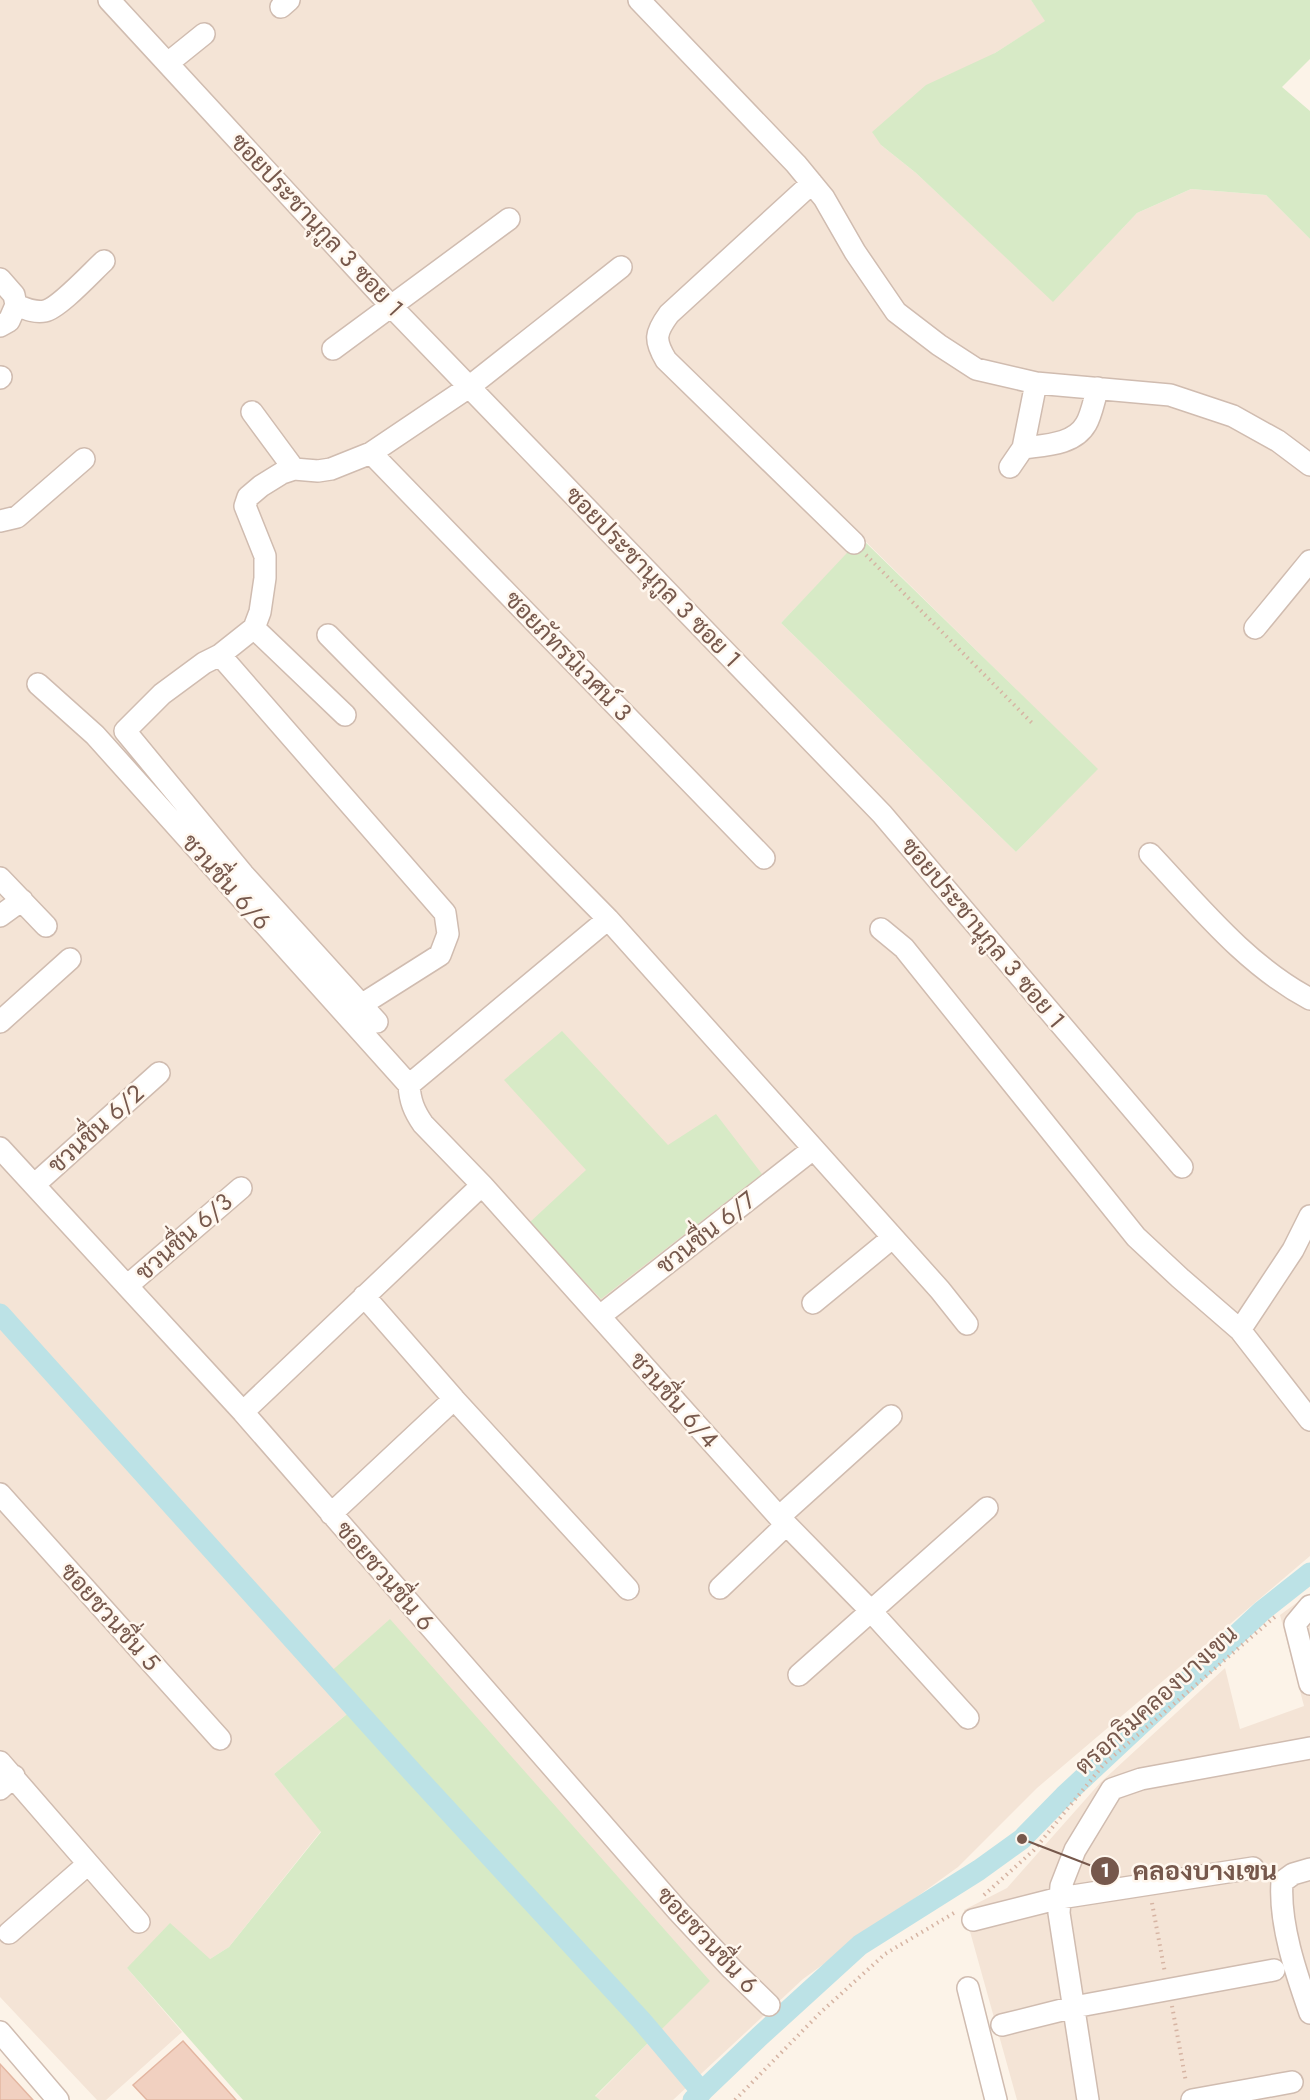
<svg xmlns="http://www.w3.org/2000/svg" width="1310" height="2100" font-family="Jost,Sarabun,sans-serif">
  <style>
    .residential { fill: #f4e4d6; fill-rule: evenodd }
    .green { fill: #d7eac6 }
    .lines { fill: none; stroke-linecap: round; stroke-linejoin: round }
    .canal { stroke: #bce2e6; stroke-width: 21 }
    .building { fill: #f1d0c0; stroke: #e3b6a1; stroke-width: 1.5 }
    .minor-casing { stroke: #d0bcb0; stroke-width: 24 }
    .path { stroke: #d6b4a3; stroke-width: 4; stroke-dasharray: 1.5 4.5; stroke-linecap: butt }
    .minor { stroke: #fff; stroke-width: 21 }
    .labels { text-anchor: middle; stroke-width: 5; stroke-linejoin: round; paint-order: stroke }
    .street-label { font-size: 24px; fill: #76584c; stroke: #fff7ee }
    .leader { fill: none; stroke: #76584c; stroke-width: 2 }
    .callout-dot { fill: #76584c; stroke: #fff7ee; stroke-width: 2 }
    .mark-label { font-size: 18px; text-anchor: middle; font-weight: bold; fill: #fff }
    .callout-label { font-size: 26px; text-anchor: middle; font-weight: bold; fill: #76584c; stroke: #fff7ee; stroke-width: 5; stroke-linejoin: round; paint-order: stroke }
  </style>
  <rect width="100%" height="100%" fill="#fcf3e8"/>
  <path class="residential" d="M 0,0 L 1031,0 L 1046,21 L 995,53 L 881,145 L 916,173 L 1053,301 L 1137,213 L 1191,189 L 1266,195 L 1310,239 L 1310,1556 L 1037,1788 L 958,1867 L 803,1979 L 673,2100 L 600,2100 L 595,2097 L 709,1981 L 318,1682 L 352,1710 L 274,1774 L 321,1831 L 229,1947 L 210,1959 L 127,1968 L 182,2032 L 106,2100 L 97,2100 L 0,1997 ZM 862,538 L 1097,769 L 1016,852 L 781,623 Z
    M 1310,1593 L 1310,2100 L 1017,2100 L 964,1910 L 1007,1888 L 1100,1783 L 1225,1668 L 1240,1729 L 1304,1706 L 1280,1615 Z"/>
  <path class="green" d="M 1031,0 L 1310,0 L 1310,59 L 1282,87 L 1310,111 L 1310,239 L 1266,195 L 1191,189 L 1137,213 L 1053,302 L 916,173 L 881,145 L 872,132 L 926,85 L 995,53 L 1045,21 Z
    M 861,538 L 1098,769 L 1016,852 L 781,623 Z
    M 562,1031 L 668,1145 L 716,1114 L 762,1174 L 601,1299 L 529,1223 L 586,1170 L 504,1080 Z
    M 390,1619 L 710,1981 L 595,2096 L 600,2100 L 243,2100 L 127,1968 L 170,1923 L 210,1959 L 229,1947 L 321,1832 L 274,1774 L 352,1710 L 318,1683 Z"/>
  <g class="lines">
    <path class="canal" d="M 0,1314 L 415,1775 L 641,2020 L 702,2092
      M 693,2100 L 759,2037 L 860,1945 L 979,1870 L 1022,1839 L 1064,1796 L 1262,1611 L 1310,1573"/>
  </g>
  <path class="building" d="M 183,2041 L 236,2100 L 147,2100 L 133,2085 Z
    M 0,2064 L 33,2100 L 0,2100 Z"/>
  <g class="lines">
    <defs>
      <path id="minor" d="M 109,0 L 391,306 L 882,814 L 1182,1167
        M 639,0 L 796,164 L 824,198 L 855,252 L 896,312 L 939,345 L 976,369 L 1036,383 L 1170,395 L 1233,416 L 1278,441 L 1310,465
        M 281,7 L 289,0
        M 168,63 L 204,34
        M 812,183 L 669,314 C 655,333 654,340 666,360 L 854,543
        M 0,279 L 14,295 L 16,305
        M 0,326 L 9,321 L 16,305 C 26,309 35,313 45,311 C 59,308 92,272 104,261
        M 333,349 L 509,219
        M 0,378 L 1,377
        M 252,412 L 294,469
        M 1023,448 C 1045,445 1074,445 1086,424 C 1092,414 1094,399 1098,388
        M 371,453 L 764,858
        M 1010,467 L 1023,448 L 1036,383
        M 0,521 L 17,517 L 84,459
        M 254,628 L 345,715
        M 1255,628 L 1310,561
        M 328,635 L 608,919 L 940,1290 L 967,1324
        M 220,655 L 445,913 L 448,934 L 440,955 L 361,1005
        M 38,684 L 95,735 L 409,1085
        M 1150,854 C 1199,906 1246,965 1310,999
        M 0,878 L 46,926
        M 0,916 L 22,900
        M 881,929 L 904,948 L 1136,1237 L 1180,1278 L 1240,1330 L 1310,1420
        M 0,1022 L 70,959
        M 377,1022 L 243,874 L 125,731 L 162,694 L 204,663 L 220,655 L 254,628 L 260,612 L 265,578 L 265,556 L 245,506 L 248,497 L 261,486 L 282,473 L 294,469 L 318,471 L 331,469 L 371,453 L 469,387 L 621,267
        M 409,1085 C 410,1101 414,1111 423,1124 L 482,1185 L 779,1517 L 870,1610 L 968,1718
        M 409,1085 L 608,919
        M 0,1148 L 243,1412 L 678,1911 L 732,1969 L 769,2005
        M 34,1185 L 159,1073
        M 127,1286 L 241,1188
        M 364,1296 L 454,1399 L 628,1589
        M 813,1303 L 892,1238
        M 600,1316 L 813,1149
        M 1240,1330 L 1293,1250 L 1310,1216
        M 243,1412 L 482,1185
        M 0,1494 L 220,1739
        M 331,1514 L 454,1399
        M 779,1517 L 891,1416
        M 720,1588 L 786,1525
        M 1310,1606 L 1295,1624 L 1310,1684
        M 799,1675 L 987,1508
        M 0,1762 L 139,1922
        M 0,1789 L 14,1776
        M 1310,1869 L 1293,1874 L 1282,1882 C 1279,1924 1296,1973 1310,2013
        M 973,1920 L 1060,1898 L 1253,1868
        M 9,1933 L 88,1864
        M 968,1988 L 996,2100
        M 1002,2025 L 1074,2007 L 1274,1970
        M 0,2032 L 58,2100
        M 1088,2100 L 1059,1913 L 1061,1886 L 1075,1850 L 1112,1789 L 1141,1779 L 1310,1748
        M 1192,2100 L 1292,2082"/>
    </defs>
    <use href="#minor" class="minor-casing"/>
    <path class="path" d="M 866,555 L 1032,723
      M 984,1895 L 1034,1850 L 1104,1764 L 1277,1615
      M 1152,1903 L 1165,1973
      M 1172,2006 L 1186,2082
      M 735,2100 L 821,2012 L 885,1954 L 954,1913"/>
    <use href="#minor" class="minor"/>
  </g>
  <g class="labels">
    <g class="street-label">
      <text transform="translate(317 225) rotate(47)" y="8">ซอยประชานุกูล 3 ซอย 1</text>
      <text transform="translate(653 577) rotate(46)" y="8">ซอยประชานุกูล 3 ซอย 1</text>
      <text transform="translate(568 656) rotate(46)" y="8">ซอยภัทรนิเวศน์ 3</text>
      <text transform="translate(226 882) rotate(48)" y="8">ชวนชื่น 6/6</text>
      <text transform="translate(983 933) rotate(50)" y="8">ซอยประชานุกูล 3 ซอย 1</text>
      <text transform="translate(96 1129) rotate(-42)" y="8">ชวนชื่น 6/2</text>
      <text transform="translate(706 1233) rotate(-38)" y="8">ชวนชื่น 6/7</text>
      <text transform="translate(184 1237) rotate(-41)" y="8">ชวนชื่น 6/3</text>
      <text transform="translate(674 1400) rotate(48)" y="8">ชวนชื่น 6/4</text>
      <text transform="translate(385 1576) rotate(49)" y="8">ซอยชวนชื่น 6</text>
      <text transform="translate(110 1617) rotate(48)" y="8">ซอยชวนชื่น 5</text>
      <text transform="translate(1156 1700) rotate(-42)" y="8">ตรอกริมคลองบางเขน</text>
      <text transform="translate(707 1940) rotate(47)" y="8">ซอยชวนชื่น 6</text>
    </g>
  </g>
  <path class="leader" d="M1022 1839L1105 1871"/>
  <g class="callout-dot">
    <circle cx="1022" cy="1839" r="6"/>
    <circle cx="1105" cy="1871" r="15"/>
  </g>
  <g class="mark-label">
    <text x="1105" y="1877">1</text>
  </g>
  <g class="callout-label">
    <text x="1205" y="1880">คลองบางเขน</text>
  </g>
</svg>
